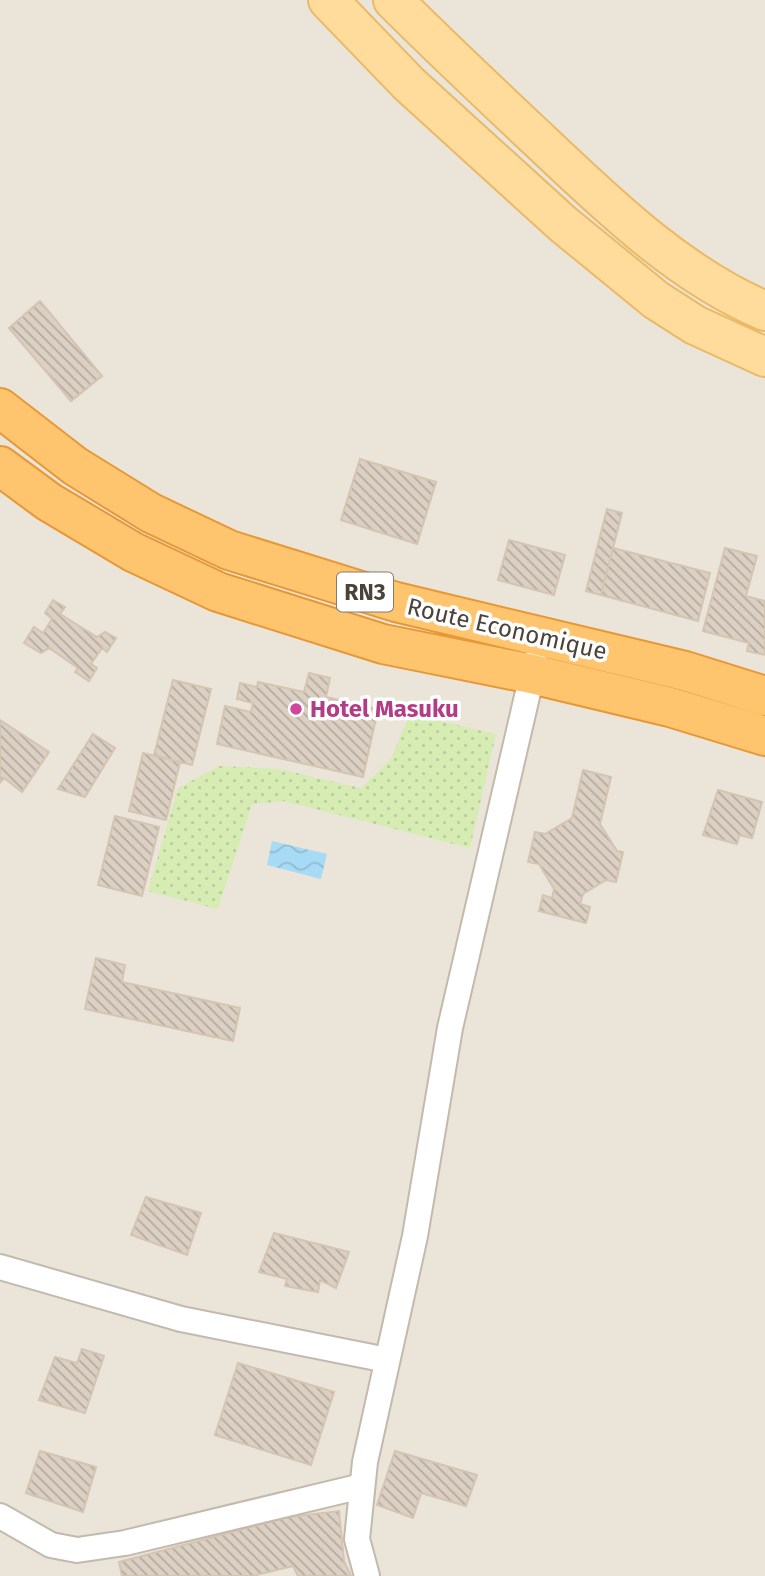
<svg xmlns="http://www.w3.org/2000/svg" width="765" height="1576" font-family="'Fira Sans',sans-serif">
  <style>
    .residential { fill: #ebe4d9 }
    .green { fill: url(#green-dots) }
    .water { fill: url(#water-waves) }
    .building { fill: url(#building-back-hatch); stroke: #d4c5b3; stroke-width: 2 }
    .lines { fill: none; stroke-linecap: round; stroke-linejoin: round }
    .street-casing { stroke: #c3b9ad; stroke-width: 28 }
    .primary-casing { stroke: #eab965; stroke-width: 42 }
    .highway-casing { stroke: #e69836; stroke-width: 42 }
    .street { stroke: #fff; stroke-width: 24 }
    .primary { stroke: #ffdc9c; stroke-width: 38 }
    .highway { stroke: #ffc46e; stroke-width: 38 }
    .hotel-dot { fill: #d1479c; stroke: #fff; stroke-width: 2.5 }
    .labels { text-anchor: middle; stroke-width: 7; stroke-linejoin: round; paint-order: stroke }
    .shield { fill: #fff; stroke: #827b74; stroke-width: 2 }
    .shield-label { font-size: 23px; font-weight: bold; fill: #4c4338 }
    .street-label { font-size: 24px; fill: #4c4338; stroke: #fff }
    .hotel-label { font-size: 24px; font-weight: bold; fill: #b23c85; stroke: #fff; text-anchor: start }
  </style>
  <defs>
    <pattern id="green-dots" width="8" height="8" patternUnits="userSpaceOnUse" patternTransform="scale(1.75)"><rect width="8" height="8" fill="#d6ecb3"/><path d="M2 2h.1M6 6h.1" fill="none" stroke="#b9cc9b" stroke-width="1.8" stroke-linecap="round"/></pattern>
    <pattern id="water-waves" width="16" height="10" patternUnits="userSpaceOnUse" patternTransform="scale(1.75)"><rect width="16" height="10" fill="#a6daf5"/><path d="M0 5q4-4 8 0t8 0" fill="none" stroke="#91bcd3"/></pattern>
    <pattern id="building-back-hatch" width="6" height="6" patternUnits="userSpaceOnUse" patternTransform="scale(1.75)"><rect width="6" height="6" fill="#dcd0c3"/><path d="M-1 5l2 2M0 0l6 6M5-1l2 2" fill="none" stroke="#b5aa9f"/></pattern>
  </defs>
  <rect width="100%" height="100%" fill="#f6f2ec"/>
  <path class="residential" d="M 0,0 L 765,0 L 765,1576 L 0,1576 Z"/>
  <path class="green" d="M 410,714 L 496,734 L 470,848 L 284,801 L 252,804 L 218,909 L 148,891 L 178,788 L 219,766 L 279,769 L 361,788 L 391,759 Z"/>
  <path class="water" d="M 272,841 L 327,854 L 321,879 L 267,865 Z"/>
  <path class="building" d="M 40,301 L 102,376 L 71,401 L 9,328 Z
    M 360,459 L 436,482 L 417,544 L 341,520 Z
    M 607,509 L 622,513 L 601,595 L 586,591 Z
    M 509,540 L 565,555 L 554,595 L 498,580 Z
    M 613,548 L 710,573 L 698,621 L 601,595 Z
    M 725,548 L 757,556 L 746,596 L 765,601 L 765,655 L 747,651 L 749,643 L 703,631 Z
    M 53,600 L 65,607 L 60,614 L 97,637 L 105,632 L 116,638 L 107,652 L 102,648 L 91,664 L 97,668 L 89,681 L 75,672 L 78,668 L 49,648 L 41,653 L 24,643 L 34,627 L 43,633 L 52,619 L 45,613 Z
    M 309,673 L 330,678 L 326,697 L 378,709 L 363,777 L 217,744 L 225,706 L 251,712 L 253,703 L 237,699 L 240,683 L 257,687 L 258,682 L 304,692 Z
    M 173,680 L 211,689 L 192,765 L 154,755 Z
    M 0,720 L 49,752 L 22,792 L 4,778 L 0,783 Z
    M 93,734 L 115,748 L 85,797 L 58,789 Z
    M 143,753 L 180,762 L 166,820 L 129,811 Z
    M 583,770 L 611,777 L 600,824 L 617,851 L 623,852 L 616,882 L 606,880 L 583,894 L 580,904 L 590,907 L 586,923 L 539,911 L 543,895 L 552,898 L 554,889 L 539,864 L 528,862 L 535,832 L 545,834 L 572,818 Z
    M 718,790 L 762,802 L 752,838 L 739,835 L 737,844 L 703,835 Z
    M 115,816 L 159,827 L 142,896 L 98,885 Z
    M 96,958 L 125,965 L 122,982 L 240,1008 L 233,1041 L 85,1009 Z
    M 146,1197 L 201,1213 L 187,1255 L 131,1235 Z
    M 274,1233 L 349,1252 L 336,1288 L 320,1280 L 318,1292 L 285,1286 L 287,1279 L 259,1272 Z
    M 82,1349 L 104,1356 L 85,1413 L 39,1400 L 55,1357 L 77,1363 Z
    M 238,1363 L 334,1392 L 311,1465 L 215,1435 Z
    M 40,1451 L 96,1467 L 83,1512 L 26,1493 Z
    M 395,1451 L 477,1475 L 466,1506 L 421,1493 L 413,1518 L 377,1505 Z
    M 339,1511 L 344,1561 L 351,1576 L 298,1576 L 293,1566 L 252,1576 L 122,1576 L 119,1562 L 289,1517 Z"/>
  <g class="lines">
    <defs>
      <path id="street" d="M 0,1267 L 181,1319 L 387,1360
        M 0,1516 L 51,1545 L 77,1550 L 125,1543 L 362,1486
        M 367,1576 L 357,1539 L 365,1462 L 415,1236 L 450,1028 L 535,662"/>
      <path id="primary" d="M 328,0 L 409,84 L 563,224 L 656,300 L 695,325 L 765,357
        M 393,0 C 441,48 490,94 540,141 C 608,205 678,274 765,311"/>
      <path id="highway" d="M 0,408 L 75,466 L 151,513 L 229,550 L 396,602 L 685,671 L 765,696
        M 0,466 L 49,502 L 133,552 L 218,592 L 383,644 L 532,674 L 670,707 L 765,736"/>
    </defs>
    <use href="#street" class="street-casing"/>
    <use href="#primary" class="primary-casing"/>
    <use href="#highway" class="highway-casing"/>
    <use href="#street" class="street"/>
    <use href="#primary" class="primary"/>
    <use href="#highway" class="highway"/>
  </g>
  <circle class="hotel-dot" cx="296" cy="709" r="7"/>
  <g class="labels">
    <rect class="shield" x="337" y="572.5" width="56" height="39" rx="5"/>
    <g class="shield-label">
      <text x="365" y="600">RN3</text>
    </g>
    <g class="street-label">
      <text transform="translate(507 629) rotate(13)" y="8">Route Economique</text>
    </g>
    <g class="hotel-label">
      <text x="310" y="717">Hotel Masuku</text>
    </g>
  </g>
</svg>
